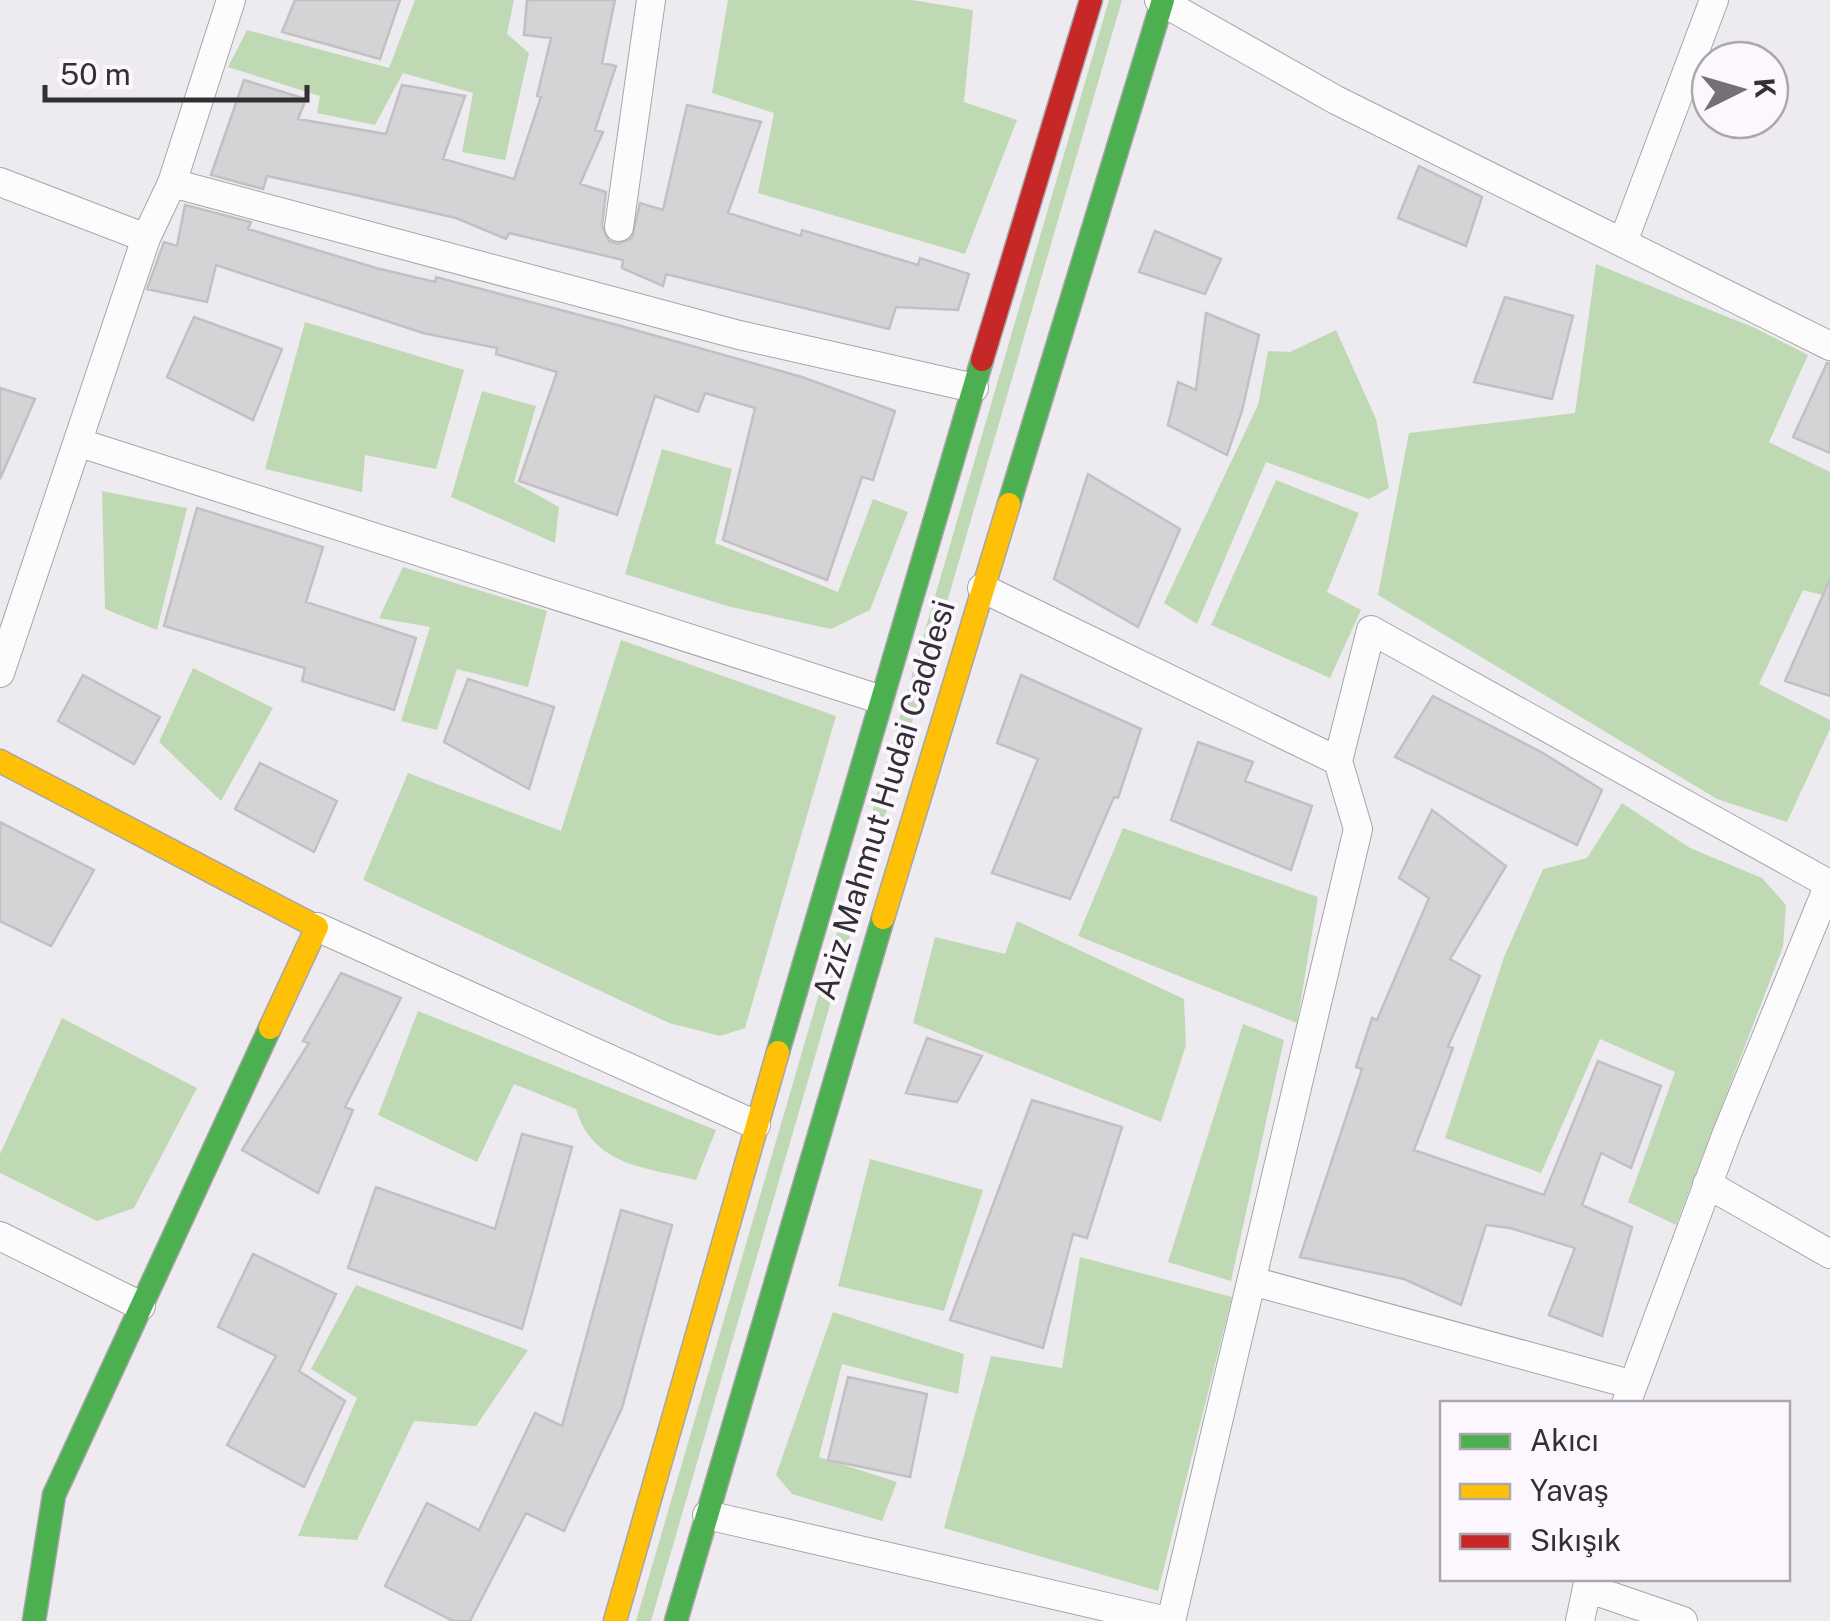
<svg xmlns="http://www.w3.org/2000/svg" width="1830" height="1621" font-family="'Public Sans',sans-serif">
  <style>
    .green { fill: #c0d9b5 }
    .building { fill: #d5d3d6; stroke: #c1c0c2; stroke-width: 2.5 }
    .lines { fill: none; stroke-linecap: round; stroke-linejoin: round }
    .street-casing { stroke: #a7a5a8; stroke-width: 30 }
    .fast-casing { stroke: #a7a5a8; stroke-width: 25 }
    .slow-casing { stroke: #a7a5a8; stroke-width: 25 }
    .jam-casing { stroke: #a7a5a8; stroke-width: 25 }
    .street { stroke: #fcfcfd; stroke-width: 28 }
    .fast { stroke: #4caf50; stroke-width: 22 }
    .slow { stroke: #ffc107; stroke-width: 22 }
    .jam { stroke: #c62828; stroke-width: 22 }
    .labels { text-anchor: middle; stroke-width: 8; stroke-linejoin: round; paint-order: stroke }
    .street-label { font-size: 32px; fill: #323032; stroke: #fcf7fe }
  </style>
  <rect width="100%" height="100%" fill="#edebef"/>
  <path class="green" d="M 415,0 L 514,0 L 507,34 L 529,53 L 505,160 L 462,152 L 473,93 L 403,73 L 375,125 L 317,113 L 320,96 L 228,67 L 247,30 L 389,68 Z
    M 728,0 L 912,0 L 973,10 L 964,102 L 1017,120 L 965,254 L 758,193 L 774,113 L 712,93 Z
    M 1109,0 L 1122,0 L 651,1621 L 636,1621 Z
    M 1596,264 L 1755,328 L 1808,355 L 1769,442 L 1830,472 L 1830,597 L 1803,590 L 1759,684 L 1830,720 L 1830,729 L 1787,822 L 1717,799 L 1378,595 L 1409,433 L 1575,413 Z
    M 305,322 L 464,370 L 436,469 L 365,455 L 362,492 L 265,469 Z
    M 1336,330 L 1376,419 L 1389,488 L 1369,499 L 1266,462 L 1197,624 L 1164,603 L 1258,405 L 1268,351 L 1290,352 Z
    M 482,391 L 536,406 L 514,482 L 559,507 L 555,543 L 451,497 Z
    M 662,449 L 732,469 L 715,543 L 838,592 L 873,499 L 908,512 L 870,610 L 831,629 L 727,606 L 625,574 Z
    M 1276,480 L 1359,513 L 1327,592 L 1361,610 L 1330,678 L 1211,625 Z
    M 102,491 L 187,508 L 157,630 L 105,609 Z
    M 403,567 L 547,611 L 528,687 L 457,669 L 437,730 L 401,721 L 430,627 L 379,618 Z
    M 621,640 L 836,716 L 745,1028 L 720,1036 L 669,1023 L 363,880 L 408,773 L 561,831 Z
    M 193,668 L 273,708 L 221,801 L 159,742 Z
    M 1622,803 L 1690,848 L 1762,878 L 1786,905 L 1783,947 L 1676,1225 L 1628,1202 L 1675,1072 L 1600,1039 L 1541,1173 L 1445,1138 L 1504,957 L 1543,869 L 1587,858 Z
    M 1123,828 L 1318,897 L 1297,1023 L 1078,936 Z
    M 1017,921 L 1184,999 L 1186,1045 L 1161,1122 L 913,1023 L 935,937 L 1005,954 Z
    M 418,1011 L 716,1130 L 696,1180 C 645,1167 593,1166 576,1109 L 514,1084 L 477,1162 L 378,1115 Z
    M 62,1018 L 197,1088 L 134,1208 L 97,1221 L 0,1173 L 0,1154 Z
    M 1243,1024 L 1284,1040 L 1231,1281 L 1168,1262 Z
    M 870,1159 L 983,1190 L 944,1311 L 838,1286 Z
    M 1080,1257 L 1232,1297 L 1158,1591 L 944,1528 L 991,1356 L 1062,1368 Z
    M 356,1285 L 528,1350 L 476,1426 L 414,1421 L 357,1540 L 298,1536 L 357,1398 L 311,1369 Z
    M 833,1312 L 964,1354 L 958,1394 L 842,1364 L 819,1457 L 897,1482 L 882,1521 L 792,1494 L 776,1475 Z"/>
  <path class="building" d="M 295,0 L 400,0 L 380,59 L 282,32 Z
    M 527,0 L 615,0 L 602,63 L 616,66 L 595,130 L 603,132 L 580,184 L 606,192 L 602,226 L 609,241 L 618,244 L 632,238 L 640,203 L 663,210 L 687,105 L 761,122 L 728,213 L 801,236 L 802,230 L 918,265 L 920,258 L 969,274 L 958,310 L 896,307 L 889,329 L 666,274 L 663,286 L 622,268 L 623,260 L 509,233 L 506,239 L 456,218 L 351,194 L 267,176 L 263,189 L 211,175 L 244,80 L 306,99 L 298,119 L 386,134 L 402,85 L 465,96 L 443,159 L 514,179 L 541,97 L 537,96 L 551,38 L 524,35 Z
    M 1419,166 L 1482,197 L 1466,246 L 1398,218 Z
    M 185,205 L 251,222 L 248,229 L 376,268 L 435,282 L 436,277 L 621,326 L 802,377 L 895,411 L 873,480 L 862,477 L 827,580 L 723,540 L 755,408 L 705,393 L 698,412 L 655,396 L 617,515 L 519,481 L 557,372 L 496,354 L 497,348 L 423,333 L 216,265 L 207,302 L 147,289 L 164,242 L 177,246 Z
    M 1155,231 L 1221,259 L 1205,294 L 1139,272 Z
    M 1505,297 L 1573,316 L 1552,399 L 1474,382 Z
    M 1206,313 L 1259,335 L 1242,411 L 1227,455 L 1168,425 L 1178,382 L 1196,390 Z
    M 194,317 L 282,349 L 253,420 L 167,377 Z
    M 1827,363 L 1830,363 L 1830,453 L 1793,437 Z
    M 0,388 L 35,399 L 0,479 Z
    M 1088,474 L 1180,529 L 1138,627 L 1054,579 Z
    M 197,508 L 323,547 L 306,602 L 416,638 L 394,710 L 302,681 L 305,668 L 164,626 Z
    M 1830,579 L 1830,696 L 1785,681 Z
    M 83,675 L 160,717 L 134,764 L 58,721 Z
    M 1021,675 L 1141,729 L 1118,798 L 1114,797 L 1070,899 L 992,873 L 1038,759 L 997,743 Z
    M 468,679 L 554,707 L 529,789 L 444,742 Z
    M 1433,696 L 1543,753 L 1602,790 L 1577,845 L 1395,757 Z
    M 1198,742 L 1253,762 L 1245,781 L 1312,806 L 1291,870 L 1171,820 Z
    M 260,763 L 337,801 L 314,852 L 235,809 Z
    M 1432,810 L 1506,866 L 1450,959 L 1480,976 L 1448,1046 L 1453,1048 L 1414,1150 L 1544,1195 L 1598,1061 L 1661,1086 L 1631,1168 L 1601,1153 L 1582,1205 L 1632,1227 L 1602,1336 L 1549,1315 L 1575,1248 L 1510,1228 L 1486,1225 L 1461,1305 L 1404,1279 L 1300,1257 L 1362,1069 L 1356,1067 L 1372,1018 L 1377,1020 L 1429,898 L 1399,878 Z
    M 0,822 L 94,870 L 51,946 L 0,921 Z
    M 341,973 L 401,998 L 345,1107 L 353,1110 L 318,1193 L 242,1150 L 309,1043 L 303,1041 Z
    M 927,1038 L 982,1056 L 957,1102 L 906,1093 Z
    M 1032,1100 L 1122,1127 L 1087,1238 L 1073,1234 L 1043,1348 L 950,1320 Z
    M 522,1134 L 572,1147 L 522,1329 L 348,1268 L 376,1187 L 495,1229 Z
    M 621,1210 L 672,1225 L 622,1408 L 564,1531 L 526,1513 L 470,1621 L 453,1621 L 385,1586 L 427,1503 L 479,1530 L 535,1413 L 562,1426 Z
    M 253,1254 L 336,1294 L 299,1371 L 345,1401 L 304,1487 L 227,1445 L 276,1356 L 218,1327 Z
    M 848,1377 L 927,1394 L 910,1477 L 828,1460 Z"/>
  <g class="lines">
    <defs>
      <path id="street" d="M 1159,0 L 1336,100 L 1830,346
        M 0,182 L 146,238
        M 172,183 L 739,335 L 974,388
        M 619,227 L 651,0
        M 1623,242 L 1714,0
        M 80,443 L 879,699
        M 982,588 L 1338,761 L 1371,630 L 1829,884
        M 0,673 L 146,238 L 172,183 L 231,0
        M 317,927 L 756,1125
        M 1707,1184 L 1830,1254
        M 0,1236 L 141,1306
        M 1252,1281 L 1630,1384
        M 1626,1404 L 1727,1133 L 1830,882
        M 707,1515 L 1167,1621
        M 1587,1588 L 1683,1621
        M 1171,1621 L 1358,829 L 1338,761
        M 1580,1621 L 1589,1578"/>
      <path id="fast" d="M 1009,504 L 1163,0
        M 778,1052 L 982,360
        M 34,1621 L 54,1495 L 270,1028
        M 676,1621 L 883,918"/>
      <path id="slow" d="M 0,761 L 317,927 L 270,1028
        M 883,918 L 1009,504
        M 615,1621 L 778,1052"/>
      <path id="jam" d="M 982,360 L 1091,0"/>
    </defs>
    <use href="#street" class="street-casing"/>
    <use href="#fast" class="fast-casing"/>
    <use href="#slow" class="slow-casing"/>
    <use href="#jam" class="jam-casing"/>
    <use href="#street" class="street"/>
    <use href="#fast" class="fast"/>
    <use href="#slow" class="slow"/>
    <use href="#jam" class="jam"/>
  </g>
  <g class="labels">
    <g class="street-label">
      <text transform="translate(884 800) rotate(-73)" y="11">Aziz Mahmut Hudai Caddesi</text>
    </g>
  </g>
  <rect x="1440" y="1401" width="350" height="180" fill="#fcf7fe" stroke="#aba7ac" stroke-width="2.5"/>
  <rect x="1460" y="1434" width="50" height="15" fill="#4caf50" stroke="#aba7ac" stroke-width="2.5"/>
  <text x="1530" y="1451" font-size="30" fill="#323032">Akıcı</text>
  <rect x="1460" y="1484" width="50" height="15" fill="#ffc107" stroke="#aba7ac" stroke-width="2.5"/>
  <text x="1530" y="1501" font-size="30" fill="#323032">Yavaş</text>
  <rect x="1460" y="1534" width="50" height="15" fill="#c62828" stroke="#aba7ac" stroke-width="2.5"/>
  <text x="1530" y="1551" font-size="30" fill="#323032">Sıkışık</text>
  <g transform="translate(1740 90) rotate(85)"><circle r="48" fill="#fcf7fe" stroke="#aba7ac" stroke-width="2.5"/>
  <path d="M0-8L18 38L0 25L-18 38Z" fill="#737174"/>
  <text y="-15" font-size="28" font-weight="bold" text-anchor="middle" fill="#323032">K</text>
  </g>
  <path d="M45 85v15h262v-15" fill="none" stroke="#323032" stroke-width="5"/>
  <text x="60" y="85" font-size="30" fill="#323032" stroke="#fcf7fe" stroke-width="8" paint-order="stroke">50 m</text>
</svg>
